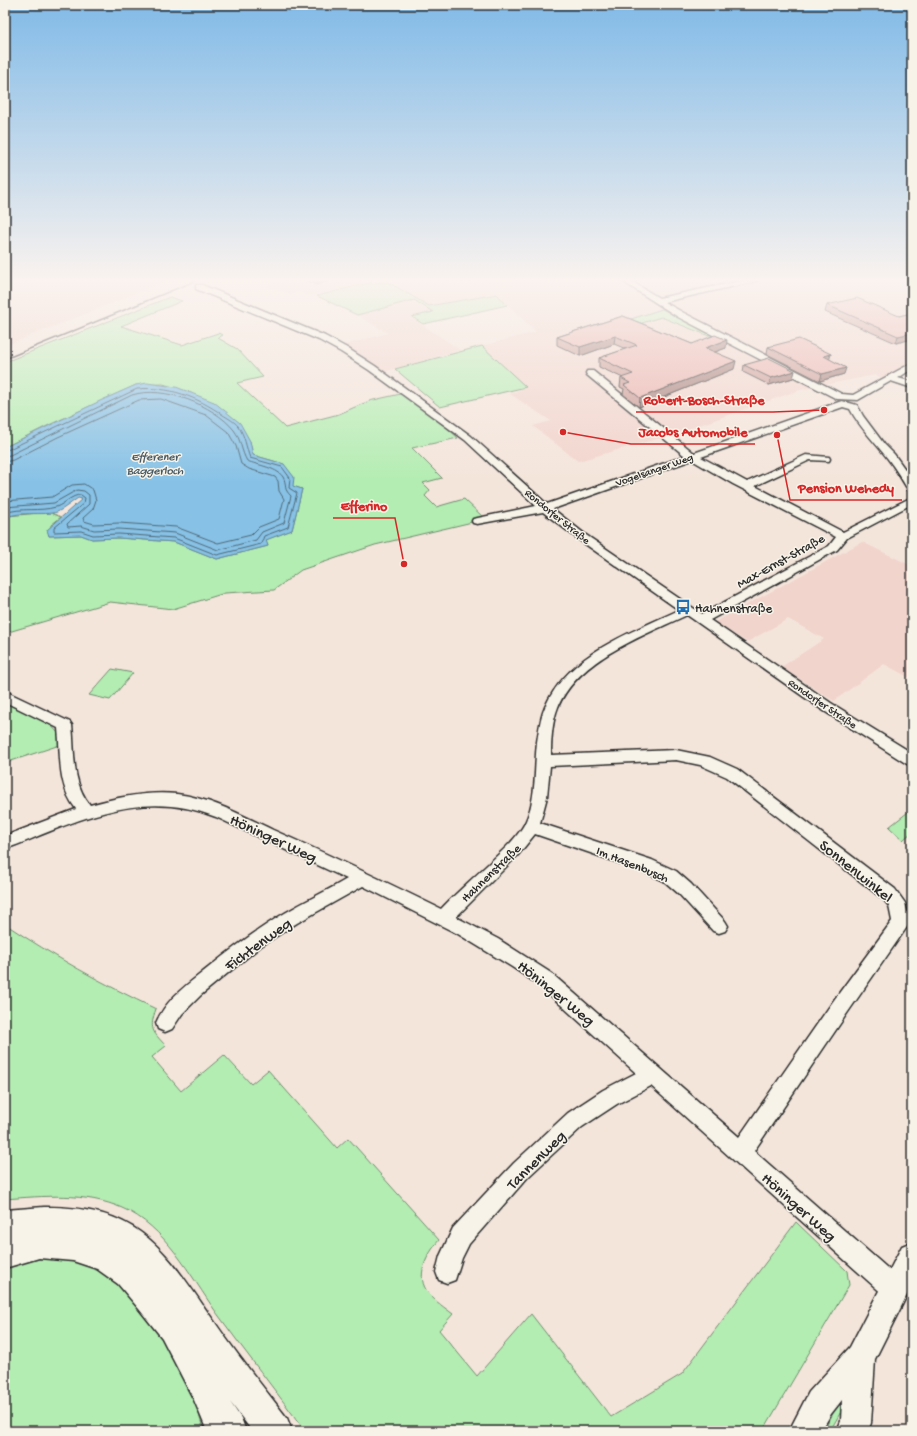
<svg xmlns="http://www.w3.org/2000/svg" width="917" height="1436" font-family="'Gochi Hand',sans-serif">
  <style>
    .built { fill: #f1d4cc }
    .green { fill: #b3edb2; stroke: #6f8c6e }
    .water { fill: #87c2e6; stroke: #62869b }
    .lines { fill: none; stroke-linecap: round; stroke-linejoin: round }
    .shore { stroke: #506776; stroke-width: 1 }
    .minor-casing { stroke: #2b2b2b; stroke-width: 3 }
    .major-casing { stroke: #2b2b2b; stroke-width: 3 }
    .highway-casing { stroke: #2b2b2b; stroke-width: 3 }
    .minor { fill: #f7f3e8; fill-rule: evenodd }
    .major { fill: #f7f3e8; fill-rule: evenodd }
    .highway { fill: #f7f3e8; fill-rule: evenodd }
    .rail { stroke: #2b2b2b; stroke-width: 1.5 }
    .wall { fill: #c89691; stroke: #2b2b2b }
    .shaded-wall { fill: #a37a76; stroke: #2b2b2b }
    .building { fill: #e9aea9; stroke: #2b2b2b }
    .labels { text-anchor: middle; stroke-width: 3; stroke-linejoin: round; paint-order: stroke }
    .far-street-label { font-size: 11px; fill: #2b2b2b; stroke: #f7f3e8 }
    .far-water-label { font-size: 12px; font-style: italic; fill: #475863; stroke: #f7f3e8 }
    .street-label { font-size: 13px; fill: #2b2b2b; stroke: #f7f3e8 }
    .poi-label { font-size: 13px; fill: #2b2b2b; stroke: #f7f3e8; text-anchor: start }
    .near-street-label { font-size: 16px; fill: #2b2b2b; stroke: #f7f3e8 }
    .leader { fill: none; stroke: #d62828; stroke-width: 1.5 }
    .callout-dot { fill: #d62828; stroke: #f7f3e8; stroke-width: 1.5 }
    .callout-label { font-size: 14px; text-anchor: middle; font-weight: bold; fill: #d62828; stroke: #f7f3e8; stroke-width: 3; stroke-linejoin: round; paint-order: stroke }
  </style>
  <rect width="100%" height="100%" fill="#f4e5db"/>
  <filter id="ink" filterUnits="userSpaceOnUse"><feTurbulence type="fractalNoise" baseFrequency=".025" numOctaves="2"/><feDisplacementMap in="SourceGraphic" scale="8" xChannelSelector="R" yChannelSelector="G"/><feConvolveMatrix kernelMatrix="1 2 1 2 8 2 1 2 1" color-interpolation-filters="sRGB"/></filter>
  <g filter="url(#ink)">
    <path class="built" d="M 5,281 L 166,281 L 5,346 Z
      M 278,281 L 912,281 L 912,360 L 885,379 L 875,375 L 800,390 L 671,435 L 578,461 L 533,426 L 551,421 L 510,394 L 526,387 L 482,346 L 536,332 L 497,294 L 429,306 L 388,282 L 372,282 L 309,296 L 299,292 L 290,294 L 266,286 Z
      M 414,300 L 433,312 L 412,318 L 460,350 L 384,372 L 337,347 L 388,333 L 357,315 Z
      M 862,542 L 912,566 L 912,679 L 884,664 L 834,701 L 781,667 L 824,639 L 788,619 L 747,642 L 715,622 Z"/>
    <path class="green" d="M 372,282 L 388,282 L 429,306 L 497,294 L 507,305 L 423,324 L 412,317 L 433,312 L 414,300 L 357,315 L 317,296 Z
      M 170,297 L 182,301 L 121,326 L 182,345 L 218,333 L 223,335 L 218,338 L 237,349 L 263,377 L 237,383 L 285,428 L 339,414 L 369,401 L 405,393 L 431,413 L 458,438 L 412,448 L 442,478 L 423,483 L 430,490 L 425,496 L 436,507 L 464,499 L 485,519 L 375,545 L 301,570 L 274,590 L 225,593 L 173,609 L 110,602 L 5,633 L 5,519 L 8,516 L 49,512 L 61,517 L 51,525 L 49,536 L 81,535 L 92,539 L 118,538 L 174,542 L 217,559 L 268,546 L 265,540 L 292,530 L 302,489 L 292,486 L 284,464 L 253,455 L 250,441 L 190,392 L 163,384 L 136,385 L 51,424 L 5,447 L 5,362 Z
      M 662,309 L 717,337 L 714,338 L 661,317 L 639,324 L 631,319 Z
      M 482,346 L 526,387 L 440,407 L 395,369 Z
      M 112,669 L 133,673 L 110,700 L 89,695 Z
      M 5,700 L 46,720 L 60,735 L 60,745 L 5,763 Z
      M 912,809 L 912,832 L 903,840 L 889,827 Z
      M 5,924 C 53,956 103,984 156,1009 C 149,1029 152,1031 166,1046 L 152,1057 L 181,1091 L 224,1055 L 251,1084 L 268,1070 L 337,1148 L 348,1138 L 439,1240 C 427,1255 414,1276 429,1294 C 435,1301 445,1308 453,1314 L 439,1330 L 477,1376 L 531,1314 L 611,1417 L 682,1374 L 796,1222 L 847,1271 L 849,1285 L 763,1431 L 305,1431 C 276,1391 245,1352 216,1312 C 190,1275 165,1226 122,1208 C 86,1192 43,1196 5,1199 Z
      M 46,1258 C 65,1259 83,1260 100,1268 C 131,1282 179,1355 191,1387 C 196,1401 199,1417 204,1431 L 5,1431 L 5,1267 L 23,1260 Z
      M 838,1403 L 843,1408 L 830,1431 L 824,1431 Z"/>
    <path class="water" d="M 147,383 L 176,387 L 214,402 L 240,423 L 250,441 L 253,455 L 284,464 L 294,477 L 293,486 L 302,489 L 292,530 L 266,540 L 268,546 L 217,559 L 174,542 L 118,538 L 92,539 L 81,535 L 49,536 L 47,530 L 82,499 L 78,498 C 72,502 64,509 57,512 C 44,516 14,510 5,519 L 5,447 L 102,400 L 136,385 Z"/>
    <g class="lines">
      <path class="shore" d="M 5,451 L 137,389 C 169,386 197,397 223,415 C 228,418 235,422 238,426 C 245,435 246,448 250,458 L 282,467 L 290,478 L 289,488 L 297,493 L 288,527 L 264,536 L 261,544 L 217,555 L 174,538 L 119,534 L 93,535 L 81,531 L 54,532 L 54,528 L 84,503 L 85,498 L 81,495 C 71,495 65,504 56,507 C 39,512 21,507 5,513
        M 5,456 L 10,455 L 132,395 C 163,385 214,405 234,430 C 241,439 241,451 247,461 C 257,465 280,468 284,479 C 287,487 283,488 291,496 L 284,523 L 262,532 L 256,540 L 218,550 L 175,533 L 119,529 L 94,530 L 81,526 L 68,527 L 67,524 L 89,504 L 89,495 L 84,491 L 77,490 L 54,503 L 5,507
        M 5,462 L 13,460 L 58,437 L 139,400 L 161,399 L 206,415 L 228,432 L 236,446 L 241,464 L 249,469 L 275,477 L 278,481 L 279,491 L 284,499 L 279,519 L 259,527 L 251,535 L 218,543 L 176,527 L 119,523 L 94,524 L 84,521 L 83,518 L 93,509 L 96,500 L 93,490 L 84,484 L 72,485 L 52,497 L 5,501"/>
      <defs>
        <path id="minor" d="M 622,281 L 631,281 L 659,298 L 741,281 L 757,281 L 664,302 L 684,313 L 842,394 L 853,395 L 912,363 L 912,369 L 898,378 L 912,382 L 912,388 L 891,381 L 858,400 L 837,399 L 678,317 Z
          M 196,285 L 202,285 L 325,336 L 347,348 L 375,366 L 471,436 L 547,504 L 685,456 L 587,375 L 586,373 L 587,371 L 593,371 L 694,453 L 839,402 L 842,401 L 857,405 L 863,416 L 884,444 L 894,454 L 912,479 L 912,491 L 908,490 C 902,480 896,469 888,459 C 875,442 860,428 850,409 L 843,407 L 701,457 L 747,482 L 806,455 L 829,457 L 830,459 L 829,461 L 810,460 L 755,486 L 843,532 L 912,497 L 912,504 L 847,538 L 837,550 L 710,620 L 831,703 L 912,753 L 912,765 L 907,764 L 821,709 L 687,615 C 643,636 578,659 558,707 C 552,722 551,740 551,755 L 676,750 L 710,757 L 737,769 L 895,889 L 905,903 L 910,922 L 907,927 L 848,1012 L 754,1151 L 902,1281 L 905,1289 L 902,1297 L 894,1300 L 886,1297 L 651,1086 L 617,1104 L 582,1127 L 528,1177 L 469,1244 L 462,1258 L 455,1280 L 447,1283 L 439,1280 L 436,1272 L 440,1256 L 453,1228 L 514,1163 L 568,1113 L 603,1090 L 636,1073 L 539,985 L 512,967 L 458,934 L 363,886 L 297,923 L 261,946 L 201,995 L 182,1014 L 172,1029 L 165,1032 L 158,1029 L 156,1023 C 166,999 188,984 208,968 C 233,948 258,929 285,913 C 305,901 327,891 347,879 L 216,817 C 159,794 108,808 53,830 C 37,836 21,844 5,849 L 5,836 L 76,809 C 57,785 61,756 58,728 L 5,702 L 5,691 L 70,722 L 72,725 C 75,752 71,782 90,805 C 118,797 147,791 177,794 C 211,798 243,816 273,830 C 330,855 386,882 441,909 C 455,894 470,881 485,867 C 499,854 516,840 525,823 C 537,798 534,769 537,742 C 539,730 540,718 545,707 C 568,654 630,633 679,610 L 578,539 L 543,512 L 477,524 L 473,523 L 472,521 L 473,519 L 536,506 L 465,440 L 369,370 L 341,352 L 319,340 L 196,289 ZM 692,460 L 733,484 L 836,537 L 829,546 L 702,614 L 586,535 L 553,509 ZM 676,760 L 700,765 L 727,777 L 883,899 L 889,906 L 892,921 L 834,1000 L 739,1137 L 551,973 L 498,939 L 456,917 L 518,855 L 535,834 L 640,870 L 664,881 L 679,894 L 713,931 L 719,933 L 725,931 L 728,926 L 725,921 L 691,884 L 676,871 L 652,860 L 540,823 L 547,797 L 550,766 Z"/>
        <path id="major" d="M 912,1242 L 912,1285 L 875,1359 L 871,1423 L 868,1431 L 837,1431 L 841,1421 L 842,1400 L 831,1414 L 821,1431 L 789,1431 L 809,1392 L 850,1347 L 902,1246 Z"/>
        <path id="highway" d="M 44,1207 C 142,1206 165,1251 216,1324 C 238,1356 263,1387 287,1418 L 292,1431 L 252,1431 L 230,1402 L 241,1418 L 246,1431 L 207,1431 L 194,1400 L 162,1338 L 139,1309 L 118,1284 L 97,1269 L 73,1261 L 39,1258 L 5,1268 L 5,1210 Z"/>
      </defs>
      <use href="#minor" class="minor-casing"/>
      <use href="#major" class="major-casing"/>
      <use href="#highway" class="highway-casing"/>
      <use href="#minor" class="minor"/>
      <use href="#major" class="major"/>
      <use href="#highway" class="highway"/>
      <path class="rail" d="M 5,359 L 195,281"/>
    </g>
    <path class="wall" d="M 307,281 L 329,281 L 317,285 Z
      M 827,305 L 899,316 L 912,313 L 912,339 L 896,343 L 825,312 Z
      M 623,316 L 692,344 L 726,348 L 715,352 L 734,369 L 639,407 L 623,394 L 624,389 L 620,387 L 621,378 L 623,378 L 599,367 L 599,358 L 626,349 L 614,344 L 580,356 L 557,345 L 557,337 Z
      M 768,347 L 831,354 L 829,359 L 844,374 L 820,381 L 767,354 Z
      M 744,365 L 793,378 L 769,385 L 743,372 Z"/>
    <path class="shaded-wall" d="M 317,281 L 329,281 L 317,285 Z
      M 912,333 L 912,339 L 896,343 L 898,336 Z
      M 615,336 L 614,344 L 580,356 L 580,347 Z
      M 727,340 L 726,348 L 703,356 L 705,348 Z
      M 831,354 L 829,361 L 824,356 Z
      M 736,361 L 734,369 L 639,407 L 640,398 Z
      M 846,368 L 844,374 L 820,381 L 822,374 Z
      M 795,371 L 793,378 L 769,385 L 771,378 Z"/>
    <path class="building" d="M 857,298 L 899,316 L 912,313 L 912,333 L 898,336 L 827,305 Z
      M 623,316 L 692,344 L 715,335 L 727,340 L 705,348 L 736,361 L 640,398 L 624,385 L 630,383 L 621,378 L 633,374 L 599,358 L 637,345 L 615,336 L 580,347 L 557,337 Z
      M 799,339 L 831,354 L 824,356 L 846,368 L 822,374 L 768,347 Z
      M 769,358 L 795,371 L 771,378 L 744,365 Z"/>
  </g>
  <linearGradient id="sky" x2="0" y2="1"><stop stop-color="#81bae7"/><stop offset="0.58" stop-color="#faf3ef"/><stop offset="1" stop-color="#faf3ef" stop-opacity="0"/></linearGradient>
  <rect width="917" height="482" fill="url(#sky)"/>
  <defs>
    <symbol id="bus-bare" viewBox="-9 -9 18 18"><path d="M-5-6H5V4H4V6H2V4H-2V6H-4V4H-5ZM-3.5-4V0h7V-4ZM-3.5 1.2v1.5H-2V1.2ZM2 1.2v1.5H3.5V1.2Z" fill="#1f6fb2" stroke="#f7f3e8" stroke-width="2.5" paint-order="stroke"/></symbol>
  </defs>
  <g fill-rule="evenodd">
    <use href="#bus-bare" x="672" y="596" width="22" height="22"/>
  </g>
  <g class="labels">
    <g class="far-street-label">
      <text transform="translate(654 469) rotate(-19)" y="4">Vogelsanger Weg</text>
      <text transform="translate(558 516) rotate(39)" y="4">Rondorfer Straße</text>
      <text transform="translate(823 703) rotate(34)" y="4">Rondorfer Straße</text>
    </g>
    <g class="far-water-label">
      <text x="155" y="460">Efferener<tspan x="155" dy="14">Baggerloch</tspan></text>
    </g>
    <g class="street-label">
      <text transform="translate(780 560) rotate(-29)" y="5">Max-Ernst-Straße</text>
      <text transform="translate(633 863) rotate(22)" y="5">Im Hasenbusch</text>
      <text transform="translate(490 872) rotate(-44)" y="5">Hahnenstraße</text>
    </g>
    <g class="poi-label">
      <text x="695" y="612">Hahnenstraße</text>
    </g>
    <g class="near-street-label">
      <text transform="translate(274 837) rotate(25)" y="6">Höninger Weg</text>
      <text transform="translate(857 870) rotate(39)" y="6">Sonnenwinkel</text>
      <text transform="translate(257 943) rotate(-36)" y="6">Fichtenweg</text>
      <text transform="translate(557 992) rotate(39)" y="6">Höninger Weg</text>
      <text transform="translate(535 1159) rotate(-45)" y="6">Tannenweg</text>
      <text transform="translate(800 1206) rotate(42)" y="6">Höninger Weg</text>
    </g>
  </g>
  <path class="leader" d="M824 410L773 412H636M563 432L631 444H755M777 435L790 500H902M404 564L395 518H333"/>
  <g class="callout-dot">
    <circle cx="824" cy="410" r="4"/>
    <circle cx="563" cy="432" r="4"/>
    <circle cx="777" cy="435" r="4"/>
    <circle cx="404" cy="564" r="4"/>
  </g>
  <g class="callout-label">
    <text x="704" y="404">Robert-Bosch-Straße</text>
    <text x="693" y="436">Jacobs Automobile</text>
    <text x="846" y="492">Pension Wehedy</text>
    <text x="364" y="510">Efferino</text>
  </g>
  <rect width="917" height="1436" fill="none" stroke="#f7f3e8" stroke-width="20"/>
  <rect x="10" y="10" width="897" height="1416" fill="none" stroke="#2b2b2b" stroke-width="1.5" filter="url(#ink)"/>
</svg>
